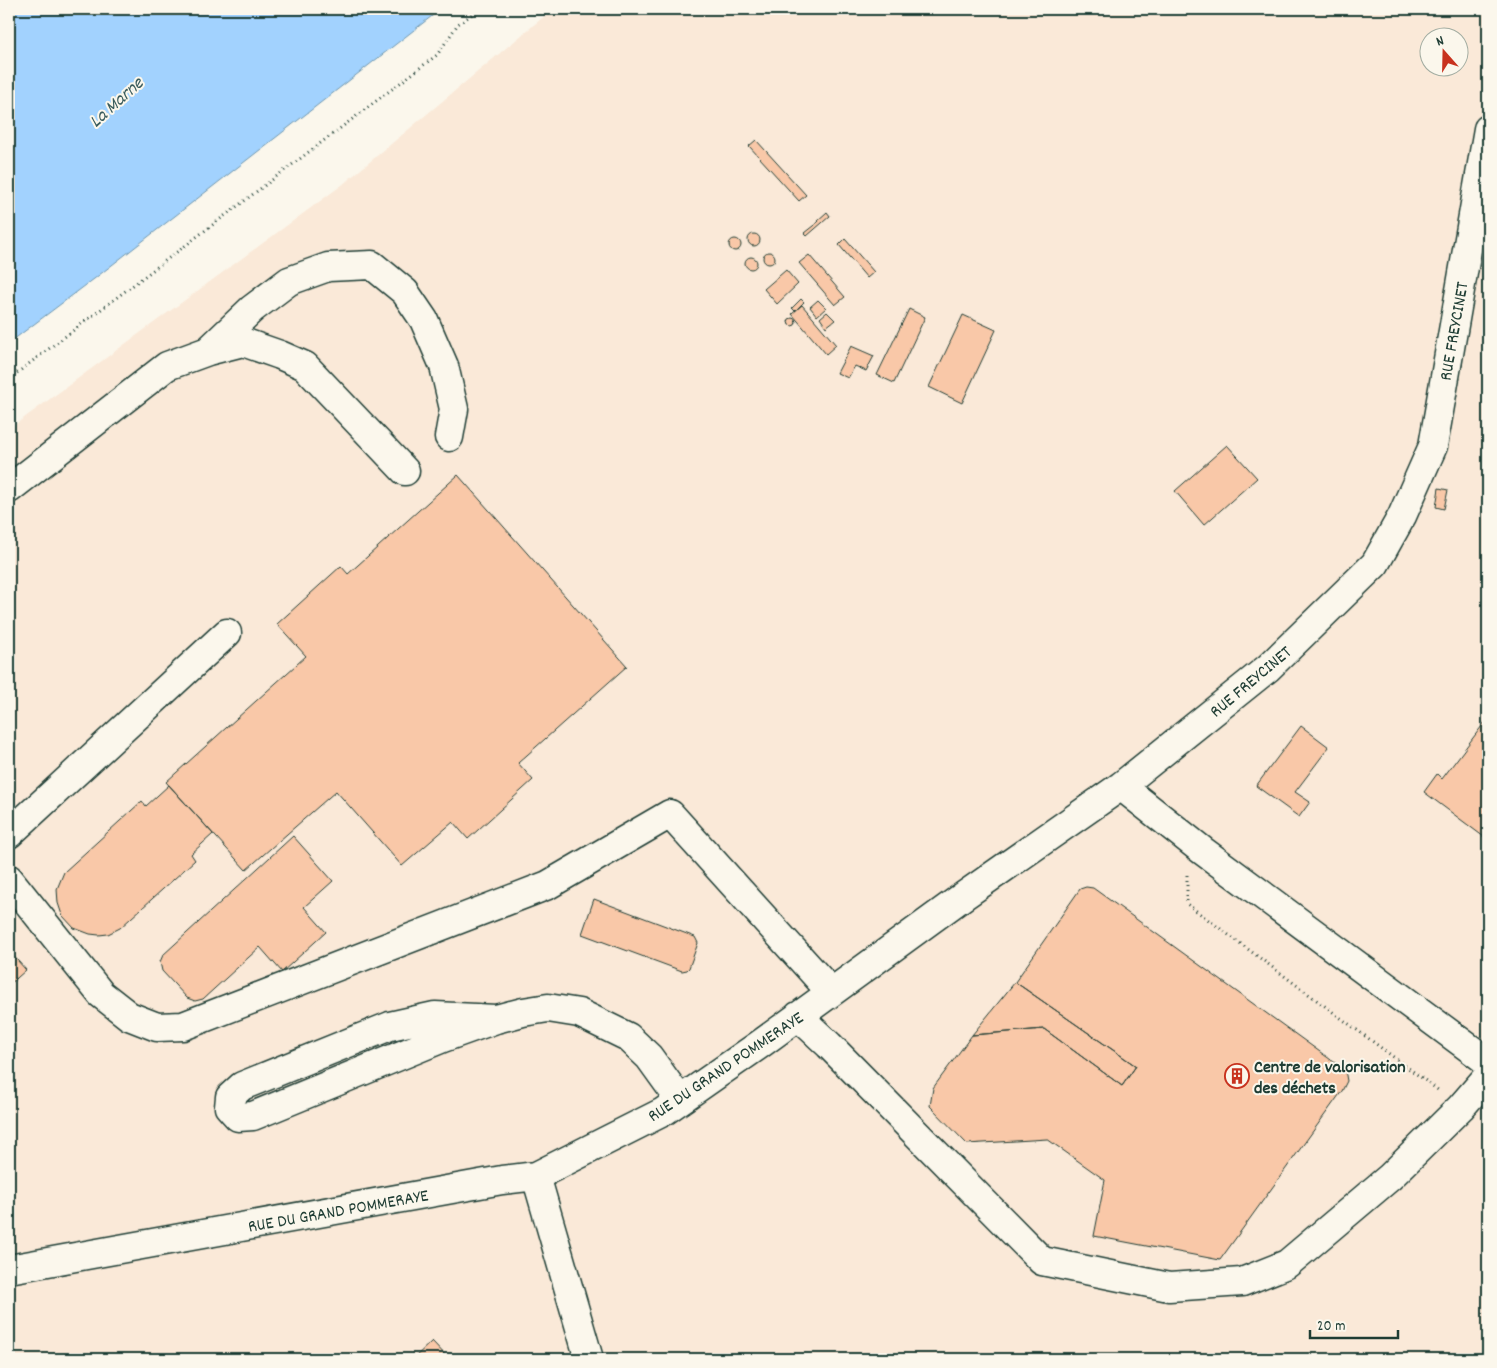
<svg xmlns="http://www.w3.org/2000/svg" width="1497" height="1368" font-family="Dekko,sans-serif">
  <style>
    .built { fill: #fae9d8; fill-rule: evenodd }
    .water { fill: #a2d2fe; stroke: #6e96ad }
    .building { fill: #f9c8a8; stroke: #1f3d34 }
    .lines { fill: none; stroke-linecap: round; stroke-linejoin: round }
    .minor-casing { stroke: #1f3d34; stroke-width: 31 }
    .path { stroke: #1f3d34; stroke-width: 3; stroke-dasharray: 1 4; stroke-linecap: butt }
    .minor { stroke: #fbf7ec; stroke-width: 28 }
    .labels { text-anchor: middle; stroke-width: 4; stroke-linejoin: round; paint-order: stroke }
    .street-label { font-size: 18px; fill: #1f3d34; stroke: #fbf7ec }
    .poi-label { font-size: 18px; font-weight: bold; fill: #1f3d34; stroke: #fbf7ec; text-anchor: start }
    .water-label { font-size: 19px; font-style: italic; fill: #395b5c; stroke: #fbf7ec }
  </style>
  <rect width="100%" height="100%" fill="#fbf7ec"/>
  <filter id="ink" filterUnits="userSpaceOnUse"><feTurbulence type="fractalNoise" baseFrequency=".02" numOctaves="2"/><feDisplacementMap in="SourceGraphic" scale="10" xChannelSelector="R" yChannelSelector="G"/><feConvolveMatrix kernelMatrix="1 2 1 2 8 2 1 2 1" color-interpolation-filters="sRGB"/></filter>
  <g filter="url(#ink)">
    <path class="built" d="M 553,9 L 1488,9 L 1488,1359 L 9,1359 L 9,429 L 342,185 ZM 1430,38 L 1460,38 L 1460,68 L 1430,68 Z"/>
    <path class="water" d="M 9,9 L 441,9 L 94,279 L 9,343 Z"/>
    <path class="building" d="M 756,140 L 806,195 L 799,201 L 749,146 Z
      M 827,212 L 830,216 L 807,236 L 804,233 L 818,222 L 817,221 Z
      M748 240a6 6 0 1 1 12 0a6 6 0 1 1-12 0Z
      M729 245a6 6 0 1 1 12 0a6 6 0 1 1-12 0Z
      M 845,239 L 874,272 L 867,278 L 839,245 Z
      M763 258a6 6 0 1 1 12 0a6 6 0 1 1-12 0Z
      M 809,255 L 845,297 L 835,305 L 799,263 Z
      M745 263a6 6 0 1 1 12 0a6 6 0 1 1-12 0Z
      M 786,270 L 798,284 L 777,304 L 764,289 Z
      M 801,299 L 804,302 L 795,311 L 792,308 Z
      M 818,300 L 826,308 L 817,316 L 810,307 Z
      M 802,305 L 836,345 L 826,354 L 792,314 Z
      M 909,309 L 925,317 L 894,383 L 877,375 Z
      M 827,312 L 835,320 L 826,327 L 820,318 Z
      M 963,315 L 996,330 L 962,403 L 929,387 Z
      M788 322a4 4 0 1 1 8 0a4 4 0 1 1-8 0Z
      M 851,346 L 874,356 L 866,371 L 855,366 L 848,378 L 837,373 Z
      M 1227,445 L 1257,478 L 1204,525 L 1175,491 Z
      M 458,475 L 627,666 L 518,763 L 533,780 L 468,839 L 453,822 L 402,866 L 336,791 L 246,870 L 166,782 L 306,656 L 277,624 L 341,566 L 348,574 Z
      M 1439,488 L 1448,490 L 1444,509 L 1436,507 Z
      M 1485,722 L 1488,724 L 1488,840 L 1424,792 L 1437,774 L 1442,779 Z
      M 1301,726 L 1329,747 L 1295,792 L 1310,802 L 1299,817 L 1256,786 Z
      M 169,785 L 213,834 L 191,854 L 195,860 L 120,928 L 108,934 L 99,935 L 90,934 L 74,928 L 62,915 L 58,903 L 57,889 L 64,872 L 142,801 L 146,806 Z
      M 293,836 L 333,881 L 304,907 L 326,932 L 282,972 L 260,947 L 203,999 L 195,1001 L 187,998 L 162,971 L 160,962 L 163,955 Z
      M 1086,887 L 1093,888 L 1345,1070 L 1347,1081 L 1342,1091 L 1220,1260 L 1094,1236 L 1105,1180 L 1047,1139 L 967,1144 L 930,1106 L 933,1088 L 972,1035 L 1044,1029 L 1122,1086 L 1136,1066 L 1015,982 L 1080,889 Z
      M 594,899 L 695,937 L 698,943 L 689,968 L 687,970 L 682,971 L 582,934 Z
      M 9,951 L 26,970 L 9,985 Z
      M 1015,982 L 1136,1066 L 1122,1086 L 1044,1029 L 972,1035 Z
      M 432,1341 L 449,1359 L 413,1359 Z"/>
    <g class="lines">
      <defs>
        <path id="minor" d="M 209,350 L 252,309 L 289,281 L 328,267 L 372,265 L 405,292 L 424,320 L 444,366 L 454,409 L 449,437
          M 9,489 L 167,366 L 208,351 L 243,342 L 280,355 L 305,366 L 405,471
          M 1121,786 L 1203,851 L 1488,1062
          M 9,834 L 227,633
          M 9,879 L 101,994 L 129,1016 L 157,1027 L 183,1026 L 548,885 L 670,814 L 831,992
          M 798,1016 L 829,1045 L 1042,1261 L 1169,1287 L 1242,1282 L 1287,1264 L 1390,1177 L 1461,1107 L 1488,1076
          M 496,1019 L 443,1038 L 253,1116 L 238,1117 L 229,1107 L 230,1097 L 242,1086 L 390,1026 L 435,1016 L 496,1019 L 523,1012 L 548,1008 L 579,1013 L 628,1037 L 649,1057 L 680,1100
          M 536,1176 L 589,1359
          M 9,1269 L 502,1180 L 536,1176 L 663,1112 L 759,1045 L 965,895 L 1121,786 L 1268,668 L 1375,564 L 1402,516 L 1433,446 L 1488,129"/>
      </defs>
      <use href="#minor" class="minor-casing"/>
      <path class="path" d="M 9,379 L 437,55 L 458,24 L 480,9
        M 1187,875 L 1187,904 L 1438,1090"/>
      <use href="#minor" class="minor"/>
    </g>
  </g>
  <defs>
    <symbol id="building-ring" viewBox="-11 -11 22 22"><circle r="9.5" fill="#fbf7ec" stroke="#c8321e" stroke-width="1.5"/><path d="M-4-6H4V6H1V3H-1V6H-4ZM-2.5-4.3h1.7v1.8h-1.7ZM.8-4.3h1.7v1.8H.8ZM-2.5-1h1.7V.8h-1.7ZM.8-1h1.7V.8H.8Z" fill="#c8321e"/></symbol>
  </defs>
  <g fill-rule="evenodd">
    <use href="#building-ring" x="1223" y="1062" width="28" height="28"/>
  </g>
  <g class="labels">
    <g class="street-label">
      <text transform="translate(1453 331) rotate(-80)" y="6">RUE FREYCINET</text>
      <text transform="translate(1250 681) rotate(-40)" y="6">RUE FREYCINET</text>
      <text transform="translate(725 1066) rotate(-34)" y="6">RUE DU GRAND POMMERAYE</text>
      <text transform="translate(338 1210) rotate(-10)" y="6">RUE DU GRAND POMMERAYE</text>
    </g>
    <g class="poi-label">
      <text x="1254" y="1072">Centre de valorisation<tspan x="1254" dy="21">des déchets</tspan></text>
    </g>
    <g class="water-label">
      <text transform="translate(115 101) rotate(-42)" y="7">La Marne</text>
    </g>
  </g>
  <rect width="1497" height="1368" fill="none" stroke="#fbf7ec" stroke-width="30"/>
  <rect x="15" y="15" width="1467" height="1338" fill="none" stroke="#1f3d34" stroke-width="2" filter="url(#ink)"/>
  <g transform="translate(1444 52) rotate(340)"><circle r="24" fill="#fbf7ec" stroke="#a3ada2"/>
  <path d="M0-4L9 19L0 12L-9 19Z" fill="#c8321e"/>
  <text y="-8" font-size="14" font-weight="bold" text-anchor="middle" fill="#1f3d34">N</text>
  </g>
  <path d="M1310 1330v8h88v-8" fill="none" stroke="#1f3d34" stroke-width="2.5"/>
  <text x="1317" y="1330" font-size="15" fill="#1f3d34" stroke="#fbf7ec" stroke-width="4" paint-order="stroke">20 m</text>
</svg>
